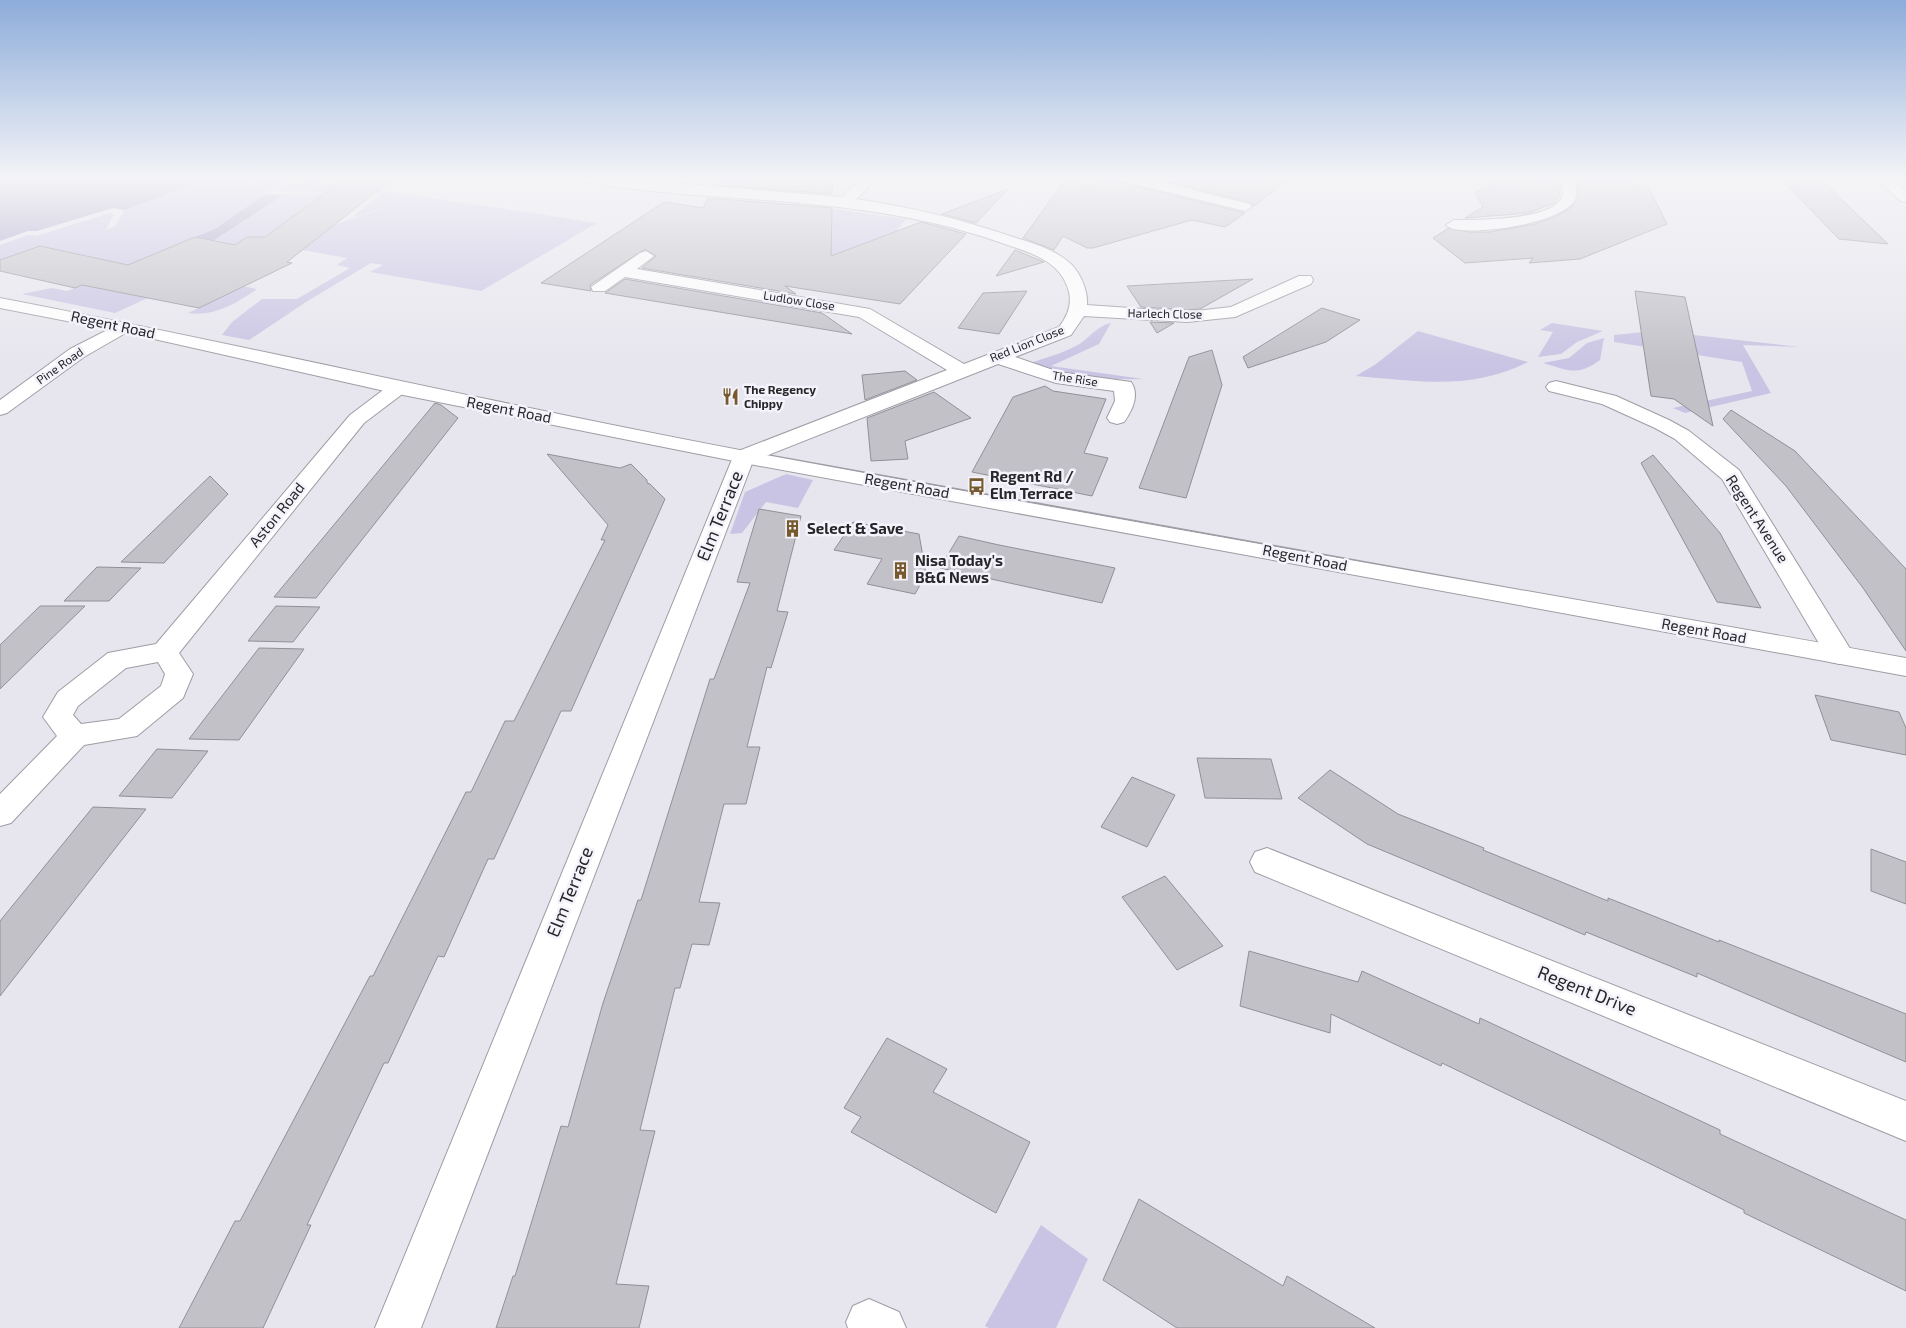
<svg xmlns="http://www.w3.org/2000/svg" width="1906" height="1328" font-family="'Exo 2',sans-serif">
  <style>
    .green { fill: #c9c4e3 }
    .forest { fill: #a49dc4 }
    .building { fill: #c2c1c8; stroke: #919097 }
    .lines { fill: none; stroke-linecap: round; stroke-linejoin: round }
    .street-casing { stroke: #9e9da5; stroke-width: 2 }
    .secondary-casing { stroke: #9e9da5; stroke-width: 2 }
    .highway-casing { stroke: #9e9da5; stroke-width: 2 }
    .street { fill: #fff; fill-rule: evenodd }
    .secondary { fill: #fff; fill-rule: evenodd }
    .highway { fill: #fff; fill-rule: evenodd }
    .labels { text-anchor: middle; stroke-width: 5; stroke-linejoin: round; paint-order: stroke }
    .far-street-label { font-size: 12px; fill: #27272a; stroke: #f4f3fb }
    .far-poi-label { font-size: 12px; font-weight: bold; fill: #27272a; stroke: #f4f3fb; text-anchor: start }
    .street-label { font-size: 15px; fill: #27272a; stroke: #f4f3fb }
    .poi-label { font-size: 15px; font-weight: bold; fill: #27272a; stroke: #f4f3fb; text-anchor: start }
    .near-street-label { font-size: 18px; fill: #27272a; stroke: #f4f3fb }
  </style>
  <rect width="100%" height="100%" fill="#e7e6ee"/>
  <path class="green" d="M 210,178 L 291,178 L 215,229 L 129,265 L 40,246 L 5,259 L 0,266 L 0,245 L 28,235 L 36,236 L 110,213 L 114,214 L 106,230 L 115,226 L 125,210 Z
    M 301,178 L 597,223 L 481,291 L 370,272 L 383,265 L 371,263 L 306,302 L 249,340 L 222,335 L 232,322 L 262,299 L 297,299 L 350,268 L 337,265 L 347,258 L 302,250 L 334,225 L 398,203 L 351,218 L 381,194 L 281,191 Z
    M 304,193 L 325,194 L 281,225 L 276,237 L 247,237 L 235,245 L 213,241 L 283,195 L 301,195 Z
    M 826,208 L 906,219 L 869,266 L 722,241 Z
    M 193,277 L 115,313 L 22,294 L 52,288 L 67,291 L 83,285 Z
    M 234,284 L 257,289 C 237,303 214,317 188,313 L 220,298 Z
    M 1111,323 L 1099,344 L 1051,366 L 1143,379 C 1122,380 1101,379 1081,375 C 1063,372 1047,366 1028,364 C 1044,358 1061,354 1076,346 C 1089,339 1096,326 1111,323 Z
    M 1552,323 L 1603,331 L 1577,342 L 1561,354 L 1538,357 L 1553,332 L 1540,330 Z
    M 1418,331 L 1528,362 C 1471,391 1418,381 1356,376 L 1376,364 Z
    M 1667,332 L 1799,347 L 1743,345 L 1771,393 L 1685,413 L 1673,408 L 1752,391 L 1742,362 L 1614,342 L 1614,335 L 1644,332 Z
    M 1604,338 L 1600,360 C 1577,377 1568,370 1543,363 L 1569,358 L 1587,343 Z
    M 786,474 L 813,480 L 798,508 L 766,502 L 742,533 L 730,534 L 745,492 Z
    M 1041,1225 L 1088,1259 L 1056,1328 L 989,1328 L 985,1326 Z"/>
  <path class="forest" d="M 0,178 L 210,178 L 125,210 L 113,208 L 37,231 L 28,231 L 0,241 Z
    M 266,194 L 283,195 L 213,241 L 195,237 L 215,229 Z"/>
  <path class="building" d="M 346,178 L 394,178 L 287,262 L 292,263 L 199,308 L 82,285 L 75,288 L 0,271 L 0,260 L 40,246 L 128,265 L 195,237 L 235,245 L 247,237 L 265,237 Z
    M 718,178 L 833,178 L 832,194 L 715,185 Z
    M 1094,178 L 1118,178 L 1122,183 L 1245,213 L 1225,227 L 1192,220 L 1093,248 L 1087,248 L 1063,236 L 1054,250 L 1023,238 L 1066,179 L 1093,187 Z
    M 1152,178 L 1291,178 L 1254,206 L 1250,202 Z
    M 1501,178 L 1557,178 L 1560,196 L 1554,203 L 1529,213 L 1465,218 L 1483,207 L 1475,193 Z
    M 1575,178 L 1632,178 L 1635,185 L 1648,186 L 1667,224 L 1580,259 L 1529,263 L 1533,258 L 1465,263 L 1433,238 L 1449,228 L 1469,232 L 1490,232 L 1535,224 L 1555,217 L 1570,208 L 1578,198 L 1578,190 Z
    M 1780,178 L 1819,178 L 1888,244 L 1839,239 Z
    M 1008,189 L 976,223 L 942,214 Z
    M 708,198 L 832,208 L 831,256 L 921,222 L 966,234 L 900,304 L 785,286 L 796,294 L 642,268 L 656,256 L 645,249 L 590,285 L 591,291 L 541,283 L 664,202 L 703,208 Z
    M 1015,250 L 1044,262 L 996,276 Z
    M 625,279 L 822,313 L 852,334 L 605,293 Z
    M 1253,279 L 1200,309 L 1187,310 L 1141,307 L 1127,286 Z
    M 1027,291 L 999,334 L 958,328 L 983,293 Z
    M 1635,291 L 1685,297 L 1713,426 L 1674,399 L 1651,396 Z
    M 1322,308 L 1360,320 L 1326,342 L 1248,368 L 1243,357 Z
    M 1150,322 L 1174,323 L 1157,333 Z
    M 1212,350 L 1222,385 L 1186,498 L 1139,488 L 1189,357 Z
    M 905,371 L 917,380 L 865,400 L 862,375 Z
    M 1045,386 L 1053,391 L 1106,399 L 1084,453 L 1108,458 L 1092,496 L 972,472 L 1013,397 Z
    M 934,392 L 971,418 L 905,441 L 908,459 L 871,461 L 867,418 Z
    M 435,403 L 441,405 L 458,418 L 316,598 L 274,597 Z
    M 1731,410 L 1795,451 L 1906,569 L 1906,651 L 1863,588 L 1786,486 L 1723,419 Z
    M 547,454 L 620,468 L 631,464 L 647,480 L 647,483 L 650,484 L 665,499 L 571,711 L 561,711 L 494,859 L 488,859 L 444,957 L 438,956 L 388,1063 L 384,1063 L 307,1225 L 311,1225 L 263,1328 L 179,1328 L 235,1221 L 240,1221 L 370,976 L 373,976 L 466,792 L 471,792 L 505,721 L 514,721 L 605,540 L 601,540 L 608,525 Z
    M 1653,455 L 1720,533 L 1761,608 L 1717,602 L 1641,463 Z
    M 210,476 L 228,494 L 164,563 L 121,562 Z
    M 759,509 L 801,516 L 777,611 L 788,612 L 771,668 L 767,667 L 747,747 L 760,747 L 746,804 L 724,804 L 699,902 L 720,903 L 709,945 L 692,944 L 680,988 L 675,988 L 640,1130 L 655,1131 L 616,1284 L 649,1286 L 639,1328 L 496,1328 L 513,1276 L 515,1276 L 561,1126 L 568,1127 L 603,1003 L 638,900 L 641,900 L 710,679 L 714,679 L 750,583 L 737,582 Z
    M 853,522 L 919,534 L 926,574 L 915,594 L 867,584 L 882,559 L 834,550 Z
    M 959,536 L 999,545 L 1115,568 L 1102,603 L 940,568 Z
    M 97,567 L 141,568 L 109,601 L 64,601 Z
    M 40,606 L 85,606 L 0,689 L 0,645 Z
    M 276,606 L 320,607 L 293,642 L 248,641 Z
    M 259,648 L 304,649 L 239,740 L 189,739 Z
    M 1815,695 L 1899,712 L 1906,728 L 1906,755 L 1831,740 Z
    M 157,749 L 208,751 L 172,798 L 119,796 Z
    M 1197,758 L 1271,759 L 1282,799 L 1205,798 Z
    M 1330,770 L 1398,814 L 1484,848 L 1483,850 L 1608,901 L 1608,898 L 1719,942 L 1719,940 L 1906,1014 L 1906,1062 L 1697,973 L 1697,977 L 1586,932 L 1585,935 L 1367,844 L 1298,798 Z
    M 1132,777 L 1175,795 L 1147,847 L 1101,827 Z
    M 93,807 L 146,809 L 0,996 L 0,921 Z
    M 1871,849 L 1906,862 L 1906,904 L 1871,891 Z
    M 1165,876 L 1223,946 L 1177,970 L 1122,897 Z
    M 1249,951 L 1358,982 L 1362,971 L 1479,1024 L 1480,1018 L 1720,1130 L 1720,1134 L 1906,1220 L 1906,1291 L 1744,1213 L 1744,1210 L 1604,1141 L 1442,1063 L 1441,1066 L 1331,1014 L 1330,1033 L 1240,1006 Z
    M 887,1038 L 947,1069 L 933,1092 L 1030,1142 L 996,1213 L 851,1132 L 861,1117 L 844,1108 Z
    M 1139,1199 L 1283,1286 L 1287,1276 L 1375,1328 L 1177,1328 L 1103,1280 Z"/>
  <g class="lines">
    <defs>
      <path id="street" d="M 577,178 L 611,178 L 842,197 L 857,183 L 859,178 L 873,178 L 868,188 L 856,199 C 911,207 964,220 1016,238 C 1035,244 1056,250 1071,264 C 1081,274 1088,291 1087,305 L 1187,312 L 1231,307 L 1299,276 L 1311,276 L 1313,280 L 1311,284 L 1235,317 L 1187,322 L 1084,316 L 1071,335 L 1015,357 L 1059,372 L 1131,382 C 1140,395 1132,411 1124,422 L 1117,424 L 1110,422 L 1107,418 L 1115,401 L 1114,391 L 1056,383 L 998,364 L 753,461 L 421,1328 L 375,1328 L 733,457 L 736,452 L 947,370 L 859,317 L 625,277 L 605,291 L 593,291 L 591,287 L 640,253 L 646,251 L 654,256 L 637,269 L 870,309 L 964,364 L 1059,327 C 1067,317 1072,305 1069,292 C 1061,259 1027,252 999,242 C 896,206 790,202 682,194 C 649,191 617,187 584,182 Z
        M 1120,178 L 1144,178 L 1250,204 L 1252,207 L 1245,211 L 1122,181 Z
        M 1559,178 L 1573,178 C 1575,184 1578,191 1576,197 C 1569,225 1456,239 1446,225 L 1454,220 C 1476,220 1552,221 1562,197 C 1564,191 1561,183 1559,178 Z
        M 123,322 L 129,323 L 132,327 L 129,331 L 84,357 L 7,413 L 0,415 L 0,400 L 70,349 Z
        M 1556,381 L 1616,396 L 1669,420 L 1689,431 L 1739,470 L 1854,655 L 1850,662 L 1840,664 L 1830,662 L 1722,479 L 1675,439 L 1655,428 L 1602,404 L 1549,391 L 1546,387 L 1549,383 Z
        M 398,382 L 405,384 L 408,388 L 405,392 L 364,423 L 179,653 L 193,674 L 183,698 L 137,736 L 84,745 L 11,823 L 0,826 L 0,794 L 57,736 L 43,717 L 58,692 L 108,653 L 156,644 L 350,415 L 391,384 ZM 158,662 L 165,674 L 161,686 L 119,719 L 81,724 L 73,715 L 78,706 L 126,668 Z
        M 1267,848 L 1906,1101 L 1906,1141 L 1255,872 L 1250,862 L 1255,852 Z
        M 869,1299 L 899,1312 L 906,1328 L 848,1328 L 846,1322 L 853,1306 Z"/>
      <path id="secondary" d="M 0,298 C 249,346 495,404 745,451 C 1131,523 1519,589 1906,658 L 1906,676 L 744,463 L 398,394 L 123,332 L 0,308 Z"/>
      <path id="highway" d="M 1875,178 L 1890,178 L 1906,191 L 1906,202 L 1901,201 Z"/>
    </defs>
    <use href="#street" class="street-casing"/>
    <use href="#secondary" class="secondary-casing"/>
    <use href="#highway" class="highway-casing"/>
    <use href="#street" class="street"/>
    <use href="#secondary" class="secondary"/>
    <use href="#highway" class="highway"/>
  </g>
  <linearGradient id="sky" x2="0" y2="1"><stop stop-color="#8dacda"/><stop offset="0.49" stop-color="#f4f4f7"/><stop offset="1" stop-color="#f4f4f7" stop-opacity="0"/></linearGradient>
  <rect width="1906" height="364" fill="url(#sky)"/>
  <defs>
    <symbol id="restaurant-bare" viewBox="-9 -9 18 18"><path d="M-5-6h1v4h1v-4h1v4h1v-4h1v5L-1.5 .5V6h-2V.5L-5-1ZM5-6V6H3V1.5H1.5Q1.5-4 5-6Z" fill="#76592d" stroke="#f4f3fb" stroke-width="2.5" paint-order="stroke"/></symbol>
    <symbol id="bus-bare" viewBox="-9 -9 18 18"><path d="M-5-6H5V4H4V6H2V4H-2V6H-4V4H-5ZM-3.5-4V0h7V-4ZM-3.5 1.2v1.5H-2V1.2ZM2 1.2v1.5H3.5V1.2Z" fill="#76592d" stroke="#f4f3fb" stroke-width="2.5" paint-order="stroke"/></symbol>
    <symbol id="building-bare" viewBox="-9 -9 18 18"><path d="M-4-6H4V6H1V3H-1V6H-4ZM-2.5-4.3h1.7v1.8h-1.7ZM.8-4.3h1.7v1.8H.8ZM-2.5-1h1.7V.8h-1.7ZM.8-1h1.7V.8H.8Z" fill="#76592d" stroke="#f4f3fb" stroke-width="2.5" paint-order="stroke"/></symbol>
  </defs>
  <g fill-rule="evenodd">
    <use href="#restaurant-bare" x="718" y="384" width="25" height="25"/>
    <use href="#bus-bare" x="964" y="474" width="25" height="25"/>
    <use href="#building-bare" x="780" y="516" width="25" height="25"/>
    <use href="#building-bare" x="888" y="558" width="25" height="25"/>
  </g>
  <g class="labels">
    <g class="far-street-label">
      <text transform="translate(799 301) rotate(9)" y="4">Ludlow Close</text>
      <text transform="translate(1165 314) rotate(1)" y="4">Harlech Close</text>
      <text transform="translate(1027 344) rotate(-22)" y="4">Red Lion Close</text>
      <text transform="translate(60 366) rotate(-35)" y="4">Pine Road</text>
      <text transform="translate(1075 379) rotate(9)" y="4">The Rise</text>
    </g>
    <g class="far-poi-label">
      <text x="744" y="394">The Regency<tspan x="744" dy="14">Chippy</tspan></text>
    </g>
    <g class="street-label">
      <text transform="translate(113 325) rotate(12)" y="5">Regent Road</text>
      <text transform="translate(509 410) rotate(11)" y="5">Regent Road</text>
      <text transform="translate(907 486) rotate(10)" y="5">Regent Road</text>
      <text transform="translate(277 515) rotate(-51)" y="5">Aston Road</text>
      <text transform="translate(1757 519) rotate(57)" y="5">Regent Avenue</text>
      <text transform="translate(1305 558) rotate(11)" y="5">Regent Road</text>
      <text transform="translate(1704 631) rotate(10)" y="5">Regent Road</text>
    </g>
    <g class="poi-label">
      <text x="990" y="482">Regent Rd /<tspan x="990" dy="17">Elm Terrace</tspan></text>
      <text x="807" y="534">Select &amp; Save</text>
      <text x="915" y="566">Nisa Today's<tspan x="915" dy="17">B&amp;G News</tspan></text>
    </g>
    <g class="near-street-label">
      <text transform="translate(720 516) rotate(-68)" y="6">Elm Terrace</text>
      <text transform="translate(570 892) rotate(-68)" y="6">Elm Terrace</text>
      <text transform="translate(1587 991) rotate(22)" y="6">Regent Drive</text>
    </g>
  </g>
</svg>
